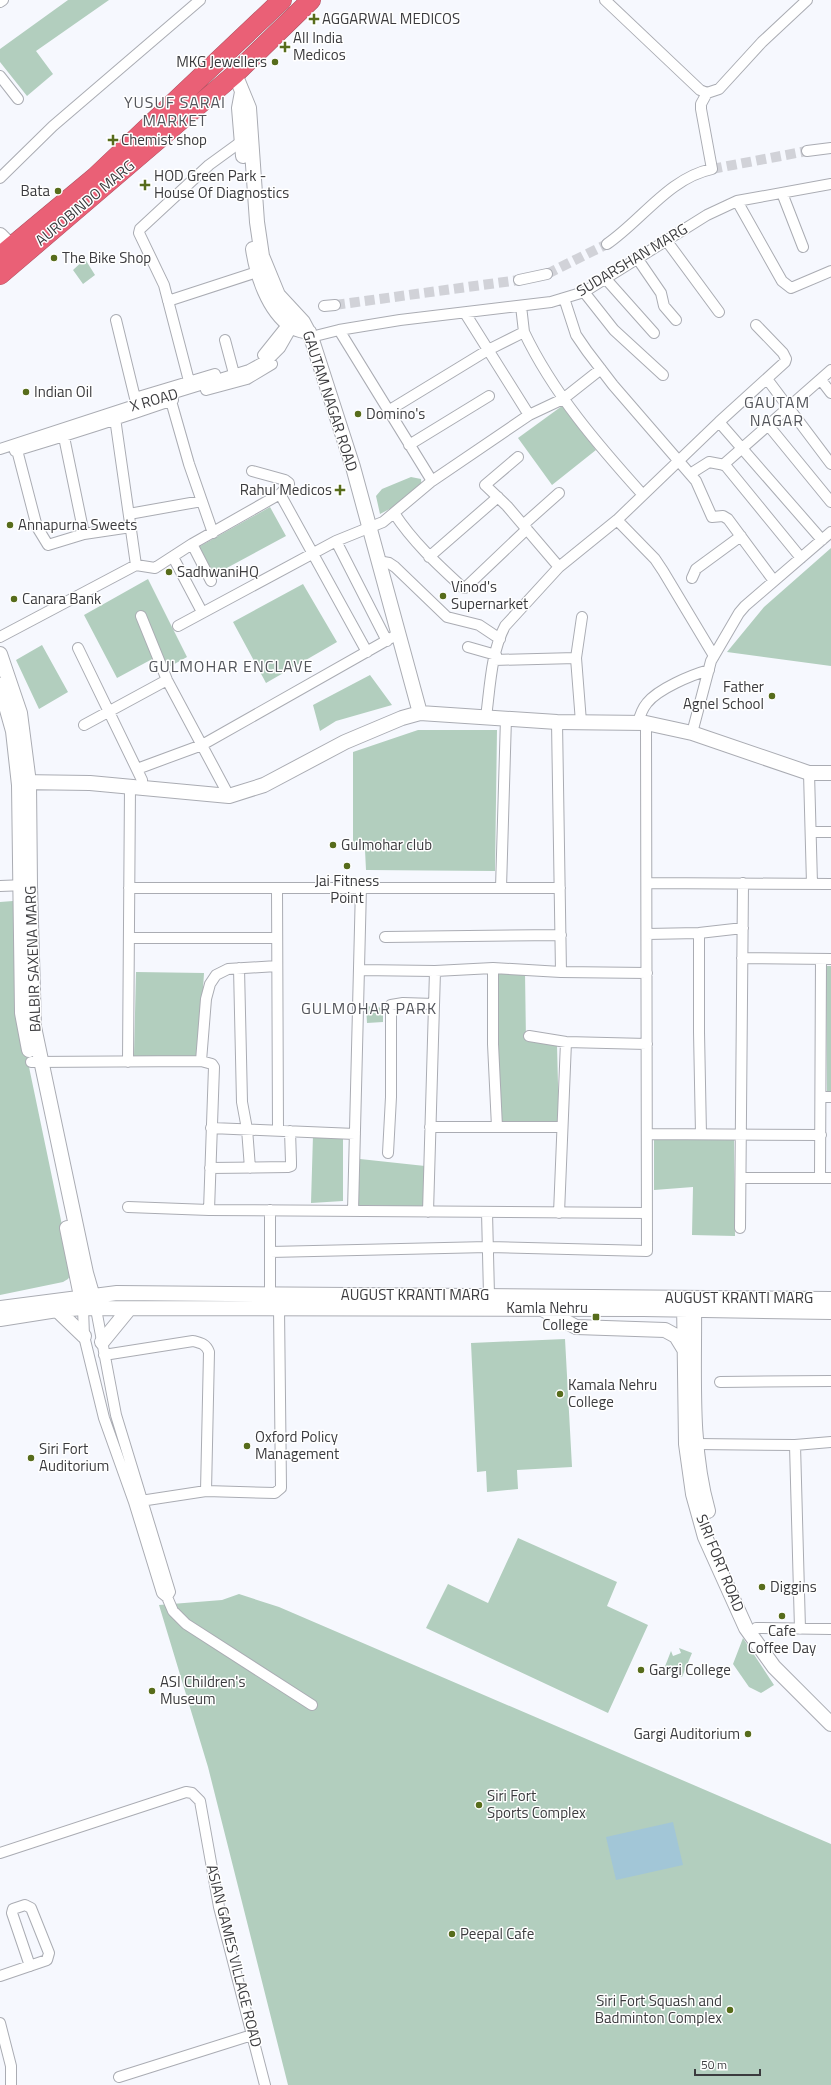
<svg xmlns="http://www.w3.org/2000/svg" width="831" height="2085" font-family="'Titillium Web',sans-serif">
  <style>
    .green { fill: #b2cebe }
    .water { fill: #a2c6d7 }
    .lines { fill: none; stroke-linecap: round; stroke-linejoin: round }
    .street-tunnel { stroke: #d1d2d8; stroke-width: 10; stroke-dasharray: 10 5; stroke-linecap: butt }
    .street-casing { stroke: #aaacb3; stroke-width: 12 }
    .secondary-casing { stroke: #aaacb3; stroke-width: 16 }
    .highway-casing { stroke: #ad5362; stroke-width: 20 }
    .street { stroke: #fff; stroke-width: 10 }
    .secondary { stroke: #fff; stroke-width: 14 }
    .highway { stroke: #ea6076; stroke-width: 19 }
    .poi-dot { fill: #576c1b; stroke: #fff; stroke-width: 1.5 }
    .labels { text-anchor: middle; stroke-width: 3; stroke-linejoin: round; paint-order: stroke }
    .poi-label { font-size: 15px; fill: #3b3b3e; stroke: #fff; text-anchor: start }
    .street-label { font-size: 15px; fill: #3b3b3e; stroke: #fff }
    .neighbourhood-label { font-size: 16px; letter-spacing: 1px; fill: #54565c; stroke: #fff }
  </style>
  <rect width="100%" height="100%" fill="#f6f8fe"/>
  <path class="green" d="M 68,0 L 109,0 L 36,51 L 53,74 L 27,96 L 0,62 L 0,49 Z
    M 85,259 L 95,275 L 83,284 L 73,270 Z
    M 562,406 L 596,450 L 552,485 L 518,438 Z
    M 411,477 L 421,479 L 422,492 L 380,514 L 376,496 L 382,489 Z
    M 270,507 L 286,536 L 210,577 L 195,549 Z
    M 831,548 L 831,666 L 727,652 L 764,607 Z
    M 148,579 L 187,657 L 169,667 L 156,657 L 117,678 L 84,615 Z
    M 303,584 L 337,642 L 266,683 L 233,622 Z
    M 42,645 L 68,692 L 39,709 L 16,660 Z
    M 370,675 L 392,705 L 336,721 L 320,731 L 313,705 Z
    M 418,730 L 497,730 L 495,871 L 366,870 L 365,850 L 353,850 L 353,752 Z
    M 13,901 L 18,905 L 24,1043 L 72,1273 L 68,1279 L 63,1282 L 0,1295 L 0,902 Z
    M 826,966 L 831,966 L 831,1091 L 827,1091 Z
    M 495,971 L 525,972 L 526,1041 L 557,1045 L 559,1123 L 500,1123 Z
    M 136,972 L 204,973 L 199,1057 L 134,1056 Z
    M 366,1006 L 383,1008 L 383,1022 L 367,1023 Z
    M 313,1135 L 343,1137 L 343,1201 L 311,1203 Z
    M 734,1136 L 735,1236 L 692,1235 L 693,1187 L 654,1190 L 654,1137 Z
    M 360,1159 L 425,1166 L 425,1207 L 358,1205 Z
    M 565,1339 L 572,1467 L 517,1470 L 518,1489 L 487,1492 L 486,1471 L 477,1472 L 471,1343 Z
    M 518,1538 L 617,1582 L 607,1606 L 648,1625 L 608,1713 L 426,1628 L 448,1584 L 488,1603 Z
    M 239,1594 L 279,1607 L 831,1844 L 831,2085 L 288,2085 L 208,1767 L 159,1605 L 222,1600 Z
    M 743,1638 L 774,1685 L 761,1693 L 749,1687 L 733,1664 Z
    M 679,1648 L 692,1653 L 682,1677 L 664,1669 L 671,1651 L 673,1656 L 681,1653 Z"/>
  <path class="water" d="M 673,1822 L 683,1865 L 616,1880 L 606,1837 Z"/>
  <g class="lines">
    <path class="street-tunnel" d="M 712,169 L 807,151
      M 547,274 L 607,244
      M 335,305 L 519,280"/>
    <defs>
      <path id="street" d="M 605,0 L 700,90 L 707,93 L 719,89 L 762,42 L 807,0
        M 0,2 L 3,0
        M 0,76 L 18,99
        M 807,151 L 831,148
        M 0,178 L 53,126 L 200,0
        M 782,193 L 803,247
        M 737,201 L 782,281 L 791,288 L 831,271
        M 666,240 L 719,312
        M 607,244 C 642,220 669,178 712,169 L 701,109 L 701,104 L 707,93
        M 637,258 L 661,293 L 664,306 L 676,320
        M 605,278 L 654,333
        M 519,280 L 547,274
        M 584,292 L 614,330 L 663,375
        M 564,298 L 576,335 L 587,351 L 613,385 L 696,481 L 712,517 L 723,516 L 728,519 L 774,581
        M 168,301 L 257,272
        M 324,306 L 335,305
        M 465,313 L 529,415
        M 116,320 L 135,398 L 215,374
        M 524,332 C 553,393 598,445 643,495
        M 311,337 L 339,330 L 400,320 L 551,302 L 584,292 L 707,215 L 737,201 L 831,184
        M 225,340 L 233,370
        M 263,355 L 283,330
        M 767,379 L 831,464
        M 821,380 L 831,393
        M 189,381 L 164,285 L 139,233 L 140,229 L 209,165 L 242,141
        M 206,390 L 247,379 L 272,364
        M 171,401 L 189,464 L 213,533
        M 388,411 L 488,350 L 524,332 L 521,306
        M 115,418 L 136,565
        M 719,422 L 822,540
        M 768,425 L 831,502
        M 64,437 L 84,534
        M 409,445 L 489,396
        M 0,449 L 135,405 L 249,370 L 269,359 L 280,348 L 292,327
        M 17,450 L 37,527 L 48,545 L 84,534 L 131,527
        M 15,451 C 68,435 121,418 173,400
        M 518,457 L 485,485 L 507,506 L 559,567
        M 723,465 L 831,370
        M 690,474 L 709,462 L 725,465 L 801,558
        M 432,481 L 529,415 L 563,399 L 601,369
        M 280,494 L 367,652
        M 394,513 C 413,542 437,564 462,587 L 465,588 L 527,529
        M 129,514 L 202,501
        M 617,520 L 655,559 L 663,571 L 714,656
        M 523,525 L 559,493
        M 336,541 L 387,641
        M 192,544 L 211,581
        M 173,557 L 202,612
        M 429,557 L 498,497
        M 378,561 L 389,563 L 395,567 L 447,617 L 479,625 L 500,639
        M 692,578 L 696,569 L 741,536
        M 141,616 L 167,680 L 229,796
        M 178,626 L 336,541 L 383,522 L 432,481 L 339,330
        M 0,637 L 136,565 L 155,568 L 192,544 L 280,494 L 289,485 L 289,483 L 285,480 L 252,471
        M 468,647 L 496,655
        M 78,648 L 142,780 L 142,789
        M 494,660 L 576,658
        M 486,717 C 490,688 491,652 505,626 L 559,567 L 617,520 L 719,422 L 785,362 L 786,359 L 783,353 L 756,325
        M 557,722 L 561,972
        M 581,722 L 576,658 L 582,617
        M 638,723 C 640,715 642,709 647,703 C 658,689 691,675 709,670
        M 84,725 L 167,680
        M 692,733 L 711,661 L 739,613 L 745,606 L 831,532
        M 137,769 L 202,745 L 398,634
        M 809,773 L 812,884
        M 811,832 L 831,832
        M 647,883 L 831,884
        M 0,886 L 26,885
        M 129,888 L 560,888
        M 277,888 L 278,1130
        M 501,888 L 506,718
        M 699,933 L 699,1032 L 701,1134
        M 647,934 L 699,933 L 743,928
        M 385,937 L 561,935
        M 129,938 L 277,938
        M 742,958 L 831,959
        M 239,968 L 242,1102 L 247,1129 L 250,1168
        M 493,968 L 493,1044 L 497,1127
        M 359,970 L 435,971 L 493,968 L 561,972 L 647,973
        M 529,1036 L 566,1042 L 647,1044
        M 201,1061 L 206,999 L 210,984 L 216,975 L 228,969 L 277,966
        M 31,1062 L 201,1061 L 212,1064 L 214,1067 L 209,1210
        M 128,1062 L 130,787
        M 821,1097 L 831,1097
        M 430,1127 L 562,1127
        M 211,1128 L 355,1134
        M 647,1134 L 821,1135
        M 388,1153 L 391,1097 L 391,1005 L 403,1003 L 434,1004
        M 210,1168 L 288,1167 L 291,1166 L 291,1162 L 290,1131
        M 742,1178 L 831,1178
        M 820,1178 L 821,959
        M 128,1207 L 209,1210 L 647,1213
        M 353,1211 L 361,887
        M 428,1212 L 435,971
        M 487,1212 L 489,1295
        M 559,1213 L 566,1042
        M 740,1228 L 743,883
        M 270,1252 L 488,1247 L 647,1251 L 646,723
        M 270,1294 L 270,1210
        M 83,1308 L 84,1336 L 104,1418 L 134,1502 L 162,1593 L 167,1597 L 173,1611 L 186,1624 L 312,1705
        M 96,1309 L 116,1415 L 170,1592 L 167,1597
        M 104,1355 L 193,1341 C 201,1343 206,1344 209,1352 L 206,1491
        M 720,1382 L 831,1381
        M 697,1444 L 795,1445 L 831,1442
        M 795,1445 L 800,1629
        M 134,1502 L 206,1491 L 275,1493 L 281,1488 L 279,1308
        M 756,1628 L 831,1629
        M 0,1853 L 186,1792 L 192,1793 L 200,1801 L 219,1907 L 265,2085
        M 0,1976 L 47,1960 L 49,1953 L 31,1908 L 25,1905 L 13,1909 L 12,1913 L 30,1966
        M 0,2023 L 11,2066 L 11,2085
        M 119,2077 L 252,2035"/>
      <path id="secondary" d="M 235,74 L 249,108 L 257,222 L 262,256 L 278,295 L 303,322 L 311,337 L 353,467 L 420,713
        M 242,92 L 239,108 L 243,156
        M 0,235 L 11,246
        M 253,249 C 257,275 268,310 291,326 C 296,330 304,331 309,332
        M 0,654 L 20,713 L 29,783 L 30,886 L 34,1027 L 86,1273 L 95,1304
        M 0,685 L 13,731 L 19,785 L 22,1013 L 29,1050
        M 19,782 L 90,783 L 229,796 L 264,785 L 345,742 L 402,718 L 420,713 L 557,722 L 646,723 L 692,733 L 809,773 L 831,773
        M 67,1228 L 83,1306
        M 684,1301 L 686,1444 L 693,1494 L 705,1537 L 746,1628 L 774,1667 L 831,1724
        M 694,1301 C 695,1370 689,1444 708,1511
        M 0,1308 L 117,1293 L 831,1299
        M 57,1310 L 84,1336
        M 544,1310 L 576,1327 L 665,1330 L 676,1336 L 684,1349
        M 0,1319 L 57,1310 L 83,1308 L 643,1309 L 831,1312
        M 102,1342 L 129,1309"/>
      <path id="highway" d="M 0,256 L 95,177 L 282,0
        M 0,275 L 235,74 L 311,0"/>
    </defs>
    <use href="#street" class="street-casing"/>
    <use href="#secondary" class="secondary-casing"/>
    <use href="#highway" class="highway-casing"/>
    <use href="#street" class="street"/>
    <use href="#secondary" class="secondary"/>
    <use href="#highway" class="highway"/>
  </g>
  <g class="poi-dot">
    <path d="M312 13h4v4h4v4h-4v4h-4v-4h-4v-4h4z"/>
    <path d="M283 41h4v4h4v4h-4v4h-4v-4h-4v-4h4z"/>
    <circle cx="275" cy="62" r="4"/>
    <path d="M111 134h4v4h4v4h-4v4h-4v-4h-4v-4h4z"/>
    <path d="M143 179h4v4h4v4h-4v4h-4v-4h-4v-4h4z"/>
    <circle cx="58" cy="191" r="4"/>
    <circle cx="54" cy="258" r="4"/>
    <circle cx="26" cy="392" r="4"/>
    <circle cx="358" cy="414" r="4"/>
    <path d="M338 484h4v4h4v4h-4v4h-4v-4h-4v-4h4z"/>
    <circle cx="10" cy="525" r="4"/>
    <circle cx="169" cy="572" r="4"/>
    <circle cx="443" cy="596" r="4"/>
    <circle cx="14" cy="599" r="4"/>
    <circle cx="772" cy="696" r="4"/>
    <circle cx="333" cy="845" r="4"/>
    <circle cx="347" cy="866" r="4"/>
    <rect x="592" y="1313" width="8" height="8" rx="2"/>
    <circle cx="560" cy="1394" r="4"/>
    <circle cx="247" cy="1446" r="4"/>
    <circle cx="31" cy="1458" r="4"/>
    <circle cx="762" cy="1587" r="4"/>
    <circle cx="782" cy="1616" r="4"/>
    <circle cx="641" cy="1670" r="4"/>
    <circle cx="152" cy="1691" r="4"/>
    <circle cx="748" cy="1734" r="4"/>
    <circle cx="479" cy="1805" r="4"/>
    <circle cx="452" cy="1934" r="4"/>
    <circle cx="730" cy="2010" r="4"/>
  </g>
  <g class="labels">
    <g class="poi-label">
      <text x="322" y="24">AGGARWAL MEDICOS</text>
      <text x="293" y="43">All India<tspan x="293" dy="17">Medicos</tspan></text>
      <text x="267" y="67" text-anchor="end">MKG Jewellers</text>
      <text x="121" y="145">Chemist shop</text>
      <text x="154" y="181">HOD Green Park -<tspan x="154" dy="17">House Of Diagnostics</tspan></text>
      <text x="50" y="196" text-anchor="end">Bata</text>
      <text x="62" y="263">The Bike Shop</text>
      <text x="34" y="397">Indian Oil</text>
      <text x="366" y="419">Domino's</text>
      <text x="332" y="495" text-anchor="end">Rahul Medicos</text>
      <text x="18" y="530">Annapurna Sweets</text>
      <text x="177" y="577">SadhwaniHQ</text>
      <text x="451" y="592">Vinod's<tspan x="451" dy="17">Supernarket</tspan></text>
      <text x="22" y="604">Canara Bank</text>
      <text x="764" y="692" text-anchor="end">Father<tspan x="764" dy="17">Agnel School</tspan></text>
      <text x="341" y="850">Gulmohar club</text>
      <text x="347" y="886" text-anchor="middle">Jai Fitness<tspan x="347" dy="17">Point</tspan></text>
      <text x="588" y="1313" text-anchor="end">Kamla Nehru<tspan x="588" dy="17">College</tspan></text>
      <text x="568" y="1390">Kamala Nehru<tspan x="568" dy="17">College</tspan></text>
      <text x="255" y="1442">Oxford Policy<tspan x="255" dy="17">Management</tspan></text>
      <text x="39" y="1454">Siri Fort<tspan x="39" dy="17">Auditorium</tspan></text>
      <text x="770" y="1592">Diggins</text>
      <text x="782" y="1636" text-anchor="middle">Cafe<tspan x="782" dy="17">Coffee Day</tspan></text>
      <text x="649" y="1675">Gargi College</text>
      <text x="160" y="1687">ASI Children's<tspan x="160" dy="17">Museum</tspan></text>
      <text x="740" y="1739" text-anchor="end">Gargi Auditorium</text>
      <text x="487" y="1801">Siri Fort<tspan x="487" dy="17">Sports Complex</tspan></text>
      <text x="460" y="1939">Peepal Cafe</text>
      <text x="722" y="2006" text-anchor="end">Siri Fort Squash and<tspan x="722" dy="17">Badminton Complex</tspan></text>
    </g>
    <g class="street-label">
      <text transform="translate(85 203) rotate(-40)" y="5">AUROBINDO MARG</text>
      <text transform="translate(632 260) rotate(-31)" y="5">SUDARSHAN MARG</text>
      <text transform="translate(154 400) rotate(-16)" y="5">X ROAD</text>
      <text transform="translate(330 401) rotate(72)" y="5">GAUTAM NAGAR ROAD</text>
      <text transform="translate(33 959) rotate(-92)" y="5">BALBIR SAXENA MARG</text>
      <text x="415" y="1300">AUGUST KRANTI MARG</text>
      <text x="739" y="1303">AUGUST KRANTI MARG</text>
      <text transform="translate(720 1563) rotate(68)" y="5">SIRI FORT ROAD</text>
      <text transform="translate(234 1956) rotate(76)" y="5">ASIAN GAMES VILLAGE ROAD</text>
    </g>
    <g class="neighbourhood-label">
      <text x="175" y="108">YUSUF SARAI<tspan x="175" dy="18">MARKET</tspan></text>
      <text x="777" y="408">GAUTAM<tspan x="777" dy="18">NAGAR</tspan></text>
      <text x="231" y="672">GULMOHAR ENCLAVE</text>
      <text x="369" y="1014">GULMOHAR PARK</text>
    </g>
  </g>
  <path d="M695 2069v6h65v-6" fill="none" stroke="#3b3b3e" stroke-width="2"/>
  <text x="701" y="2069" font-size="12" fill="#3b3b3e" stroke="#ffffff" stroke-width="3" paint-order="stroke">50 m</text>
</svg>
